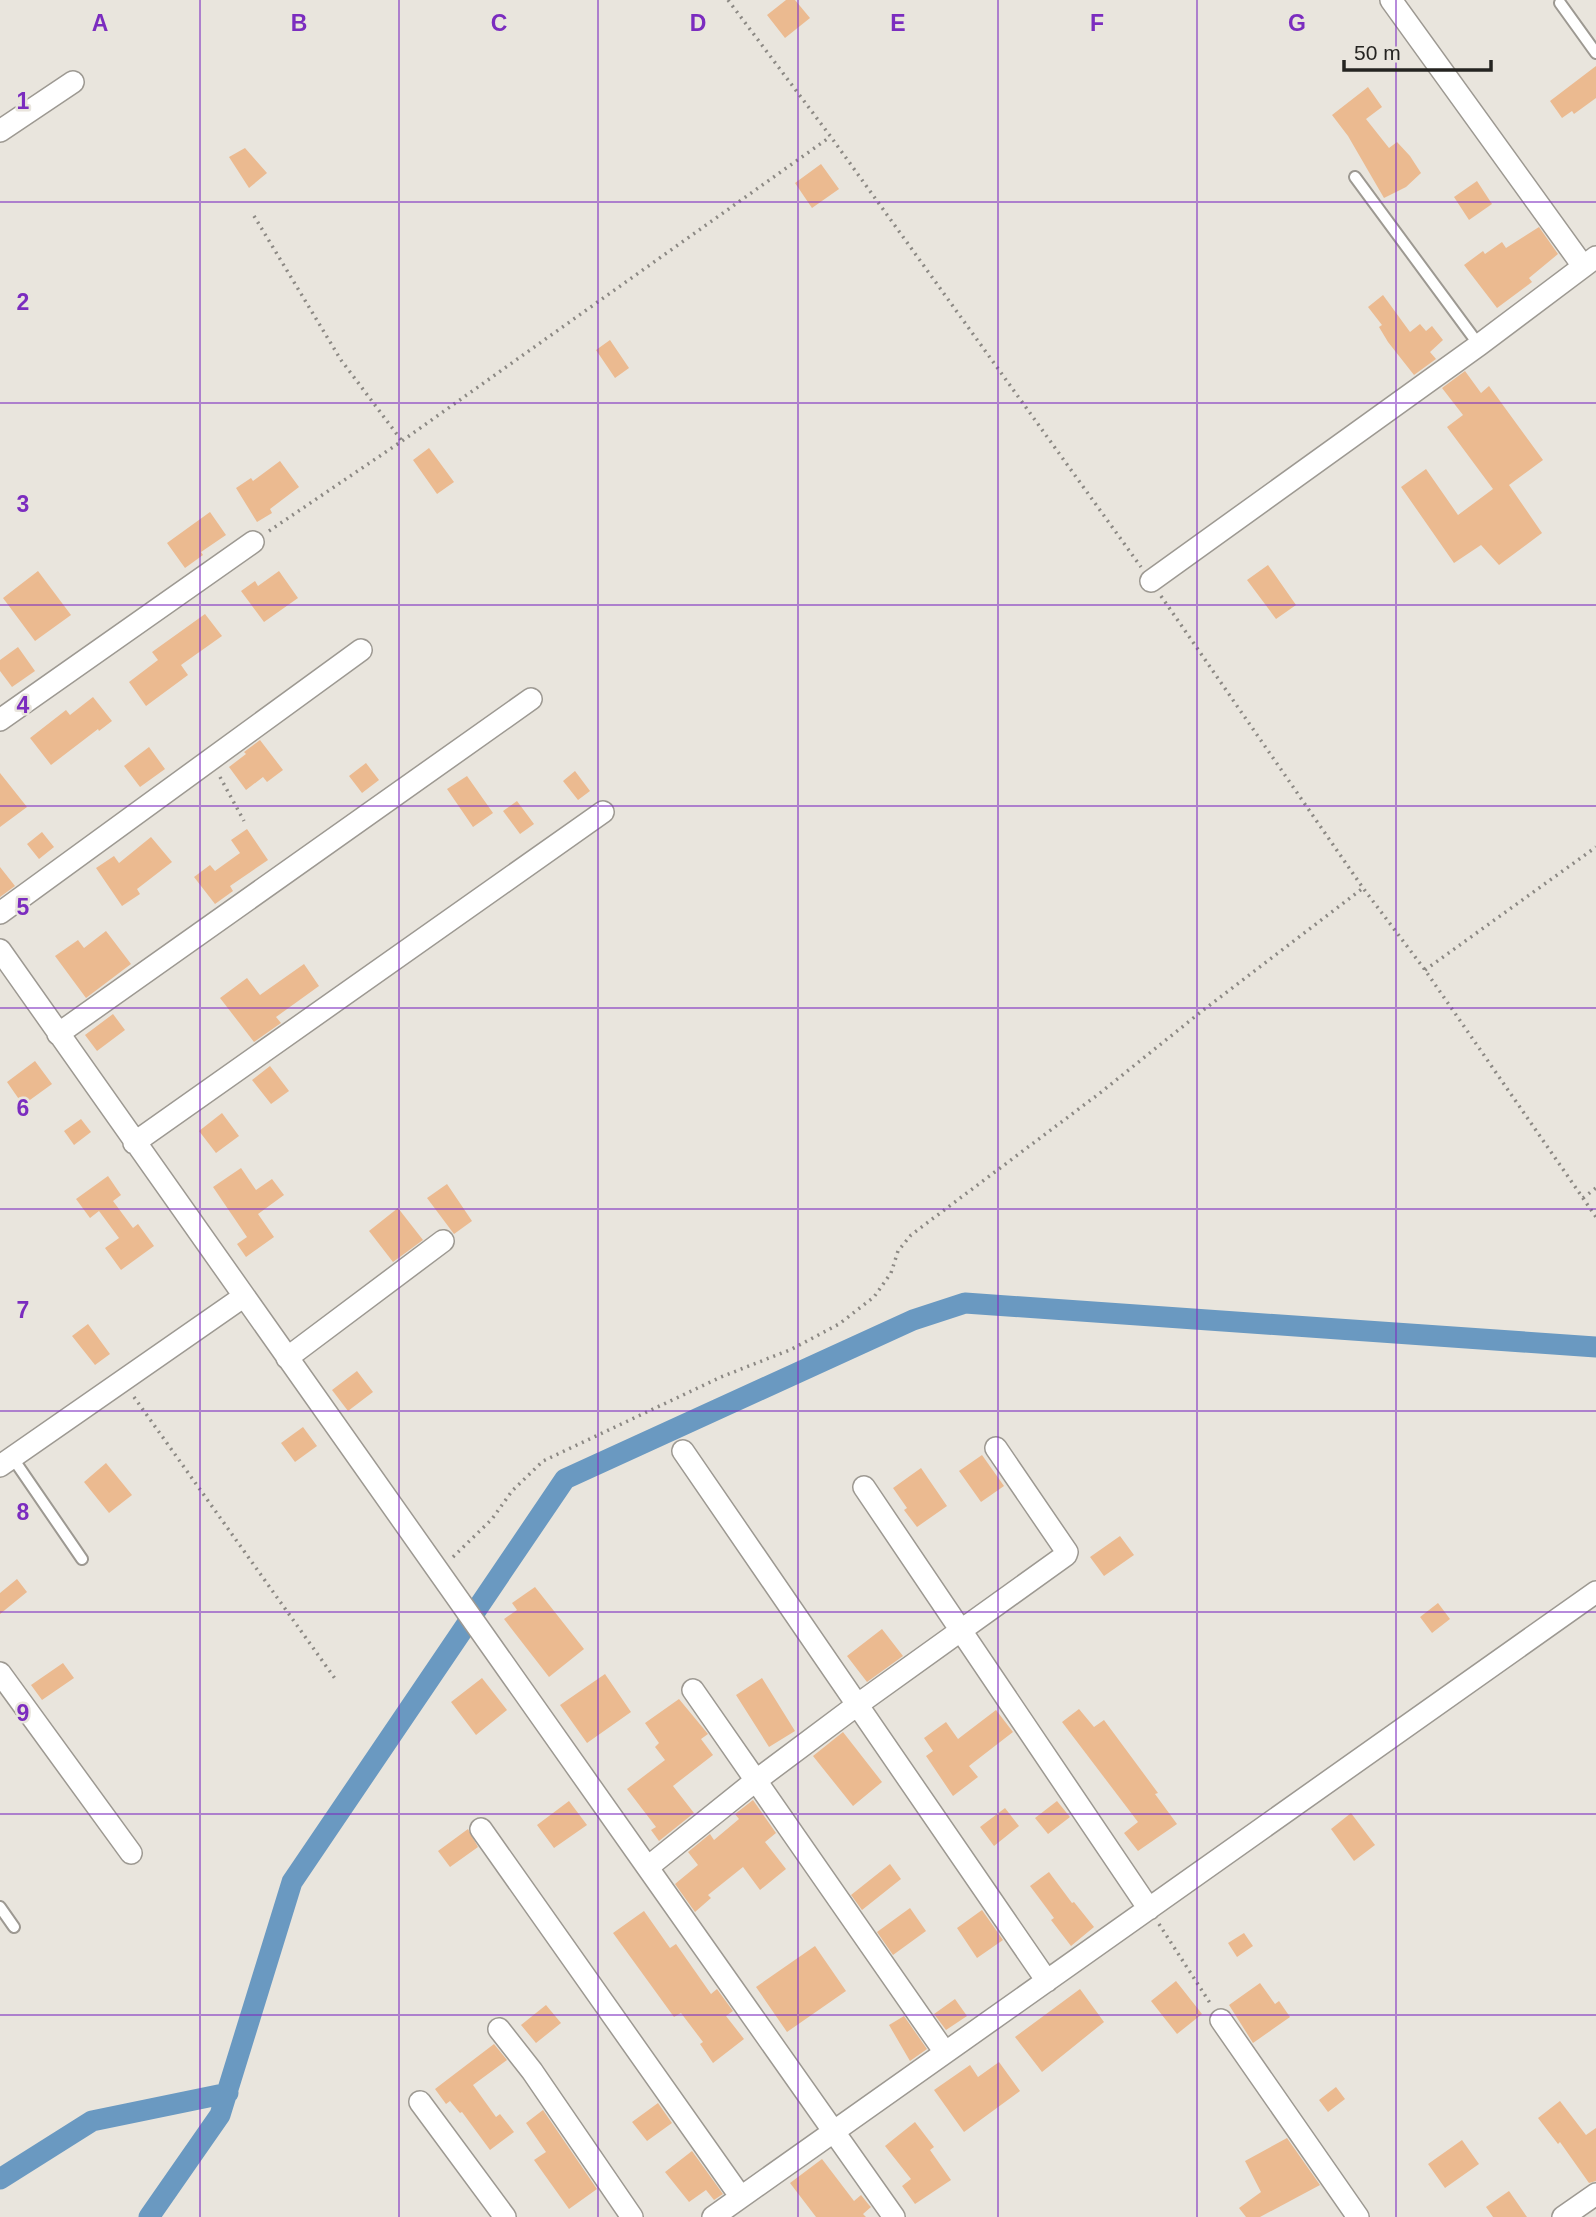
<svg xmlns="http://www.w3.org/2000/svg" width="1596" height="2217" font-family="Helvetica,sans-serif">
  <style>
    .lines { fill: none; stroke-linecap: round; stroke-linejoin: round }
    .canal { stroke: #6a99c1; stroke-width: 21 }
    .building { fill: #ebba90 }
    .lane-casing { stroke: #9d9992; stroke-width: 14 }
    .street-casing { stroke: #9d9992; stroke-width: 24 }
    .path { stroke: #8c8984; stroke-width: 3.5; stroke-dasharray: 2 5; stroke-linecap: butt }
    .lane { stroke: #fff; stroke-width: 10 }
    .street { stroke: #fff; stroke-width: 21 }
    .grid { fill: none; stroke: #7b2cbf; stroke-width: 2; stroke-opacity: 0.55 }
    .grid-label { font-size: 23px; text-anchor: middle; font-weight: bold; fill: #7b2cbf; stroke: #e9e5dd; stroke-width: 5; stroke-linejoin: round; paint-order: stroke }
  </style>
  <rect width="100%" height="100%" fill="#e9e5dd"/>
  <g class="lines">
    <path class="canal" d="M 0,2179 L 92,2121 L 228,2093
      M 149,2217 L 220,2115 L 292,1882 L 565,1479 L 913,1320 L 965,1303 L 1596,1347"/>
  </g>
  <path class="building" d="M 786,0 L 795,0 L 810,18 L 785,38 L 767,15 Z
    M 1596,66 L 1596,98 L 1574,114 L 1572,111 L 1562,118 L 1550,101 Z
    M 1368,87 L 1382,107 L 1366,119 L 1389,148 L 1397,142 L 1410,156 L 1421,173 L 1406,187 L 1384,198 L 1348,136 L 1332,115 Z
    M 245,148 L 267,173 L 249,188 L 229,157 Z
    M 821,164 L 839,189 L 812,208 L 795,183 Z
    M 1477,181 L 1492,204 L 1469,220 L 1454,197 Z
    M 1539,227 L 1558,254 L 1529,278 L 1532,282 L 1497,308 L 1464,265 L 1483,251 L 1485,254 L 1502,242 L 1506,248 Z
    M 1383,295 L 1410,332 L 1420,324 L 1426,331 L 1432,326 L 1443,340 L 1430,352 L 1436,359 L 1414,375 L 1388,342 L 1379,327 L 1382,325 L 1368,307 Z
    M 610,340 L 629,368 L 615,378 L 596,350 Z
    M 1465,371 L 1481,393 L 1489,386 L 1543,460 L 1509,485 L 1542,533 L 1499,565 L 1481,545 L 1454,563 L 1401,487 L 1426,469 L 1458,515 L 1493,489 L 1447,427 L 1463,415 L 1442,388 Z
    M 429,448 L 454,482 L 437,494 L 413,460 Z
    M 280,461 L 299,487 L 270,509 L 272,513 L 257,522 L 236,488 L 251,478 L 253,481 Z
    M 210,512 L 226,535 L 201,552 L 203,555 L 185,568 L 167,543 Z
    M 1268,565 L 1296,605 L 1276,619 L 1247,580 Z
    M 38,571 L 71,615 L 35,641 L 3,598 Z
    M 279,571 L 298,598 L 264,622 L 241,591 L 255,581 L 258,586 Z
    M 205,614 L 222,636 L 181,665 L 188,675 L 146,706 L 129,682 L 158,660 L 152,652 Z
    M 18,647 L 35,671 L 12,687 L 0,671 L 0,660 Z
    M 93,697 L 112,721 L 99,731 L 98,729 L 51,765 L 30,738 L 66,710 L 70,715 Z
    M 260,740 L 283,770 L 267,782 L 263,777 L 246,790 L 229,767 L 246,754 L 244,752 Z
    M 149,747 L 165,769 L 140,787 L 124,766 Z
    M 366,763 L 379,780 L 362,793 L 349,776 Z
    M 575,771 L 590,791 L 578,800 L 563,781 Z
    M 0,773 L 27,807 L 0,827 Z
    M 467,776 L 493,813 L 473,827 L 447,789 Z
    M 517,801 L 534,824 L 520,834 L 503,811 Z
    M 247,829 L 268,860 L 230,886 L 233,891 L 215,904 L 194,877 L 210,865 L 215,871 L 240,853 L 231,840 Z
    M 42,832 L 54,847 L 39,859 L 27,844 Z
    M 151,837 L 172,862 L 137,889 L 140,894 L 122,906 L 96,868 L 114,856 L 119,863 Z
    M 0,867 L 15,886 L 0,897 Z
    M 106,931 L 131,964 L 86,998 L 55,956 L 78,940 L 84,948 Z
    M 304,964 L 319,986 L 276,1017 L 281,1023 L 254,1042 L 220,998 L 247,978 L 260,995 Z
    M 113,1014 L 125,1030 L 97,1051 L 85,1035 Z
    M 35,1061 L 52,1084 L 23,1105 L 7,1082 Z
    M 270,1066 L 289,1091 L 271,1104 L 252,1080 Z
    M 222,1113 L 239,1136 L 216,1153 L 199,1131 Z
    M 81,1119 L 91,1132 L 74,1145 L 64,1131 Z
    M 241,1168 L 256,1190 L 272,1179 L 284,1195 L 258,1214 L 274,1237 L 246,1257 L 237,1244 L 247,1237 L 213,1187 Z
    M 108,1176 L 121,1195 L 113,1201 L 133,1228 L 138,1224 L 154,1246 L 121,1270 L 105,1248 L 119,1238 L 99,1211 L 90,1218 L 76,1199 Z
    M 447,1184 L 472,1221 L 454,1234 L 427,1198 Z
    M 398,1208 L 423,1240 L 393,1262 L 369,1231 Z
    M 88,1324 L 110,1354 L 95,1365 L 72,1336 Z
    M 357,1371 L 373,1392 L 348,1411 L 332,1390 Z
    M 303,1427 L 317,1446 L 295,1462 L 281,1443 Z
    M 982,1455 L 1004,1486 L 981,1502 L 959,1471 Z
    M 106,1463 L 132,1495 L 109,1513 L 84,1482 Z
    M 921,1468 L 947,1506 L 917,1527 L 904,1510 L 907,1508 L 893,1488 Z
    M 1120,1536 L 1134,1555 L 1104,1576 L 1090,1557 Z
    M 17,1579 L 27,1592 L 0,1614 L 0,1593 Z
    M 535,1587 L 584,1649 L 549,1677 L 504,1619 L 517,1610 L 512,1603 Z
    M 1438,1603 L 1450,1619 L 1432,1633 L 1420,1617 Z
    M 882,1629 L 903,1656 L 867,1682 L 847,1656 Z
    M 63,1663 L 74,1678 L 42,1700 L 31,1685 Z
    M 605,1674 L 631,1712 L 587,1743 L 560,1705 Z
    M 482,1678 L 507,1710 L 476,1735 L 451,1702 Z
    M 762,1678 L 795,1731 L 769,1747 L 736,1695 Z
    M 679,1699 L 708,1734 L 701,1739 L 713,1755 L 673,1786 L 694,1813 L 659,1841 L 651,1830 L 656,1827 L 627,1789 L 665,1760 L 655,1747 L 659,1743 L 645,1723 Z
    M 1079,1709 L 1094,1727 L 1104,1720 L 1158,1793 L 1155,1794 L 1177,1824 L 1138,1851 L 1124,1833 L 1138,1822 L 1062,1722 Z
    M 996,1710 L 1013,1732 L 969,1766 L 978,1777 L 953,1796 L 926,1756 L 933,1751 L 924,1738 L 946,1722 L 958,1739 Z
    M 843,1732 L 882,1782 L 853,1806 L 813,1756 Z
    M 753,1800 L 776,1833 L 765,1842 L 786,1869 L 760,1890 L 743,1867 L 708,1895 L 711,1898 L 695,1912 L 675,1884 L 698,1865 L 688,1852 L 710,1834 L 714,1840 L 739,1819 L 735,1814 Z
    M 569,1801 L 587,1825 L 554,1848 L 537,1825 Z
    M 1057,1801 L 1070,1817 L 1048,1834 L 1035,1818 Z
    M 1005,1808 L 1019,1826 L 994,1846 L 980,1827 Z
    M 1351,1813 L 1375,1845 L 1354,1861 L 1331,1829 Z
    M 468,1829 L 478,1847 L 450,1867 L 438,1851 Z
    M 890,1864 L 901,1879 L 862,1910 L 851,1895 Z
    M 1049,1872 L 1072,1903 L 1074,1902 L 1094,1927 L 1071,1946 L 1051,1920 L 1054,1918 L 1030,1886 Z
    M 910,1908 L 926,1931 L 893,1955 L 877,1932 Z
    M 982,1910 L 1003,1940 L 977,1958 L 957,1928 Z
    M 644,1911 L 670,1948 L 676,1944 L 711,1994 L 717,1989 L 733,2011 L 726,2016 L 744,2039 L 713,2063 L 700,2044 L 703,2042 L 681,2013 L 674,2017 L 613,1933 Z
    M 1244,1933 L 1253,1946 L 1237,1957 L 1228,1943 Z
    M 815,1946 L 846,1991 L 787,2032 L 756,1987 Z
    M 1176,1981 L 1202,2014 L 1177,2034 L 1151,2001 Z
    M 1260,1983 L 1275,2004 L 1279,2001 L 1290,2017 L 1253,2043 L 1229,2005 Z
    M 1080,1989 L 1104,2022 L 1042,2072 L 1015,2037 Z
    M 955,1999 L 967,2016 L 946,2030 L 934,2014 Z
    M 546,2005 L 561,2023 L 536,2043 L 521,2025 Z
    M 904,2016 L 927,2049 L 910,2061 L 889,2025 Z
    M 494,2044 L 507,2060 L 473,2085 L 496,2117 L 500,2114 L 514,2132 L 490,2150 L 462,2112 L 460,2113 L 450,2101 L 446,2104 L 435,2089 Z
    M 999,2062 L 1020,2091 L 964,2132 L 934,2090 L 970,2065 L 978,2077 Z
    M 1336,2087 L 1345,2099 L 1328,2112 L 1319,2100 Z
    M 1560,2101 L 1586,2135 L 1596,2128 L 1596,2181 L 1589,2183 L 1560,2142 L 1558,2144 L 1538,2118 Z
    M 658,2103 L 672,2123 L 647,2141 L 632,2122 Z
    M 543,2110 L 597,2189 L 569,2209 L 534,2160 L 546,2152 L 526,2123 Z
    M 915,2122 L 934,2147 L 930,2150 L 951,2180 L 915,2204 L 902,2186 L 911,2179 L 885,2146 Z
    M 1287,2138 L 1320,2185 L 1260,2217 L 1246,2217 L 1239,2208 L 1261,2192 L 1245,2161 Z
    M 1462,2140 L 1479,2164 L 1445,2188 L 1428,2164 Z
    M 692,2151 L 723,2194 L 714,2200 L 706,2190 L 689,2202 L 665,2172 Z
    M 822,2159 L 854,2201 L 861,2195 L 869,2205 L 871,2207 L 863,2214 L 866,2217 L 816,2217 L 790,2183 Z
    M 1509,2191 L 1527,2217 L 1493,2217 L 1486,2207 Z"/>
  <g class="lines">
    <defs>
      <path id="lane" d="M 1560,3 L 1596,53
        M 1355,177 L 1479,345
        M 12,1457 L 82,1559
        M 0,1907 L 14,1927"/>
      <path id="street" d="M 1391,0 L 1583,266
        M 0,131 L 73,82
        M 1151,581 L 1479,345 L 1596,257
        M 0,720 L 253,542
        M 0,913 L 361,650
        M 0,950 C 296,1374 597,1794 894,2217
        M 58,1034 L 531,699
        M 134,1143 L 603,812
        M 287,1358 L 443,1241
        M 683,1451 L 1047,1981
        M 0,1466 L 243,1297
        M 864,1487 L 1149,1909
        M 0,1673 L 131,1853
        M 693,1690 L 944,2051
        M 481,1829 L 740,2196
        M 648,1867 L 754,1782 L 857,1705 L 1066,1555 L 1067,1552 L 996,1448
        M 1221,2020 L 1358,2217
        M 499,2029 L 532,2071 L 632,2217
        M 420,2102 L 505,2217
        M 713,2217 L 1596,1592
        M 1563,2217 L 1596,2194"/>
    </defs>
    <use href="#lane" class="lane-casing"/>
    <use href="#street" class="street-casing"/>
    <path class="path" d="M 728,0 L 831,137 L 1141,567
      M 254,216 L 341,360 L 402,441
      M 269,531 L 402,441 L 830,137
      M 1161,596 L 1363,888 L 1425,970 L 1596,1217
      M 220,777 L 244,821
      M 1425,970 L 1596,847
      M 1583,1198 L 1596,1188
      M 134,1397 L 336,1680
      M 453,1557 L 492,1519 L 512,1491 L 543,1461 L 721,1377 L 792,1349 L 839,1324 L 874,1297 L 891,1273 L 898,1251 L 911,1235 L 1100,1093 L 1202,1011 L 1363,888
      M 1159,1924 L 1210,2003"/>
    <use href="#lane" class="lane"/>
    <use href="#street" class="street"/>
  </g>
  <path class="grid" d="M 200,0 L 200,2217M 399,0 L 399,2217M 598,0 L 598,2217M 798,0 L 798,2217M 998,0 L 998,2217M 1197,0 L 1197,2217M 1396,0 L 1396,2217M 0,202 L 1596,202M 0,403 L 1596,403M 0,605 L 1596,605M 0,806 L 1596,806M 0,1008 L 1596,1008M 0,1209 L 1596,1209M 0,1411 L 1596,1411M 0,1612 L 1596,1612M 0,1814 L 1596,1814M 0,2015 L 1596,2015"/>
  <g class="grid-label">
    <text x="100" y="31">A</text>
    <text x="299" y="31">B</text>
    <text x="499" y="31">C</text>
    <text x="698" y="31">D</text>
    <text x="898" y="31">E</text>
    <text x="1097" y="31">F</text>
    <text x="1297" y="31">G</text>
    <text x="23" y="109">1</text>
    <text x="23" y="310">2</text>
    <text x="23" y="512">3</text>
    <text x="23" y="713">4</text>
    <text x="23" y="915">5</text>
    <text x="23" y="1116">6</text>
    <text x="23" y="1318">7</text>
    <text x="23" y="1520">8</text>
    <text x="23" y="1721">9</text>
  </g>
  <path d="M1344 60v10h147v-10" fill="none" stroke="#252421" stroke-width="3.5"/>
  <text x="1354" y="60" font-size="21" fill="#252421" stroke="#e9e5dd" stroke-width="5" paint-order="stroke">50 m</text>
</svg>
